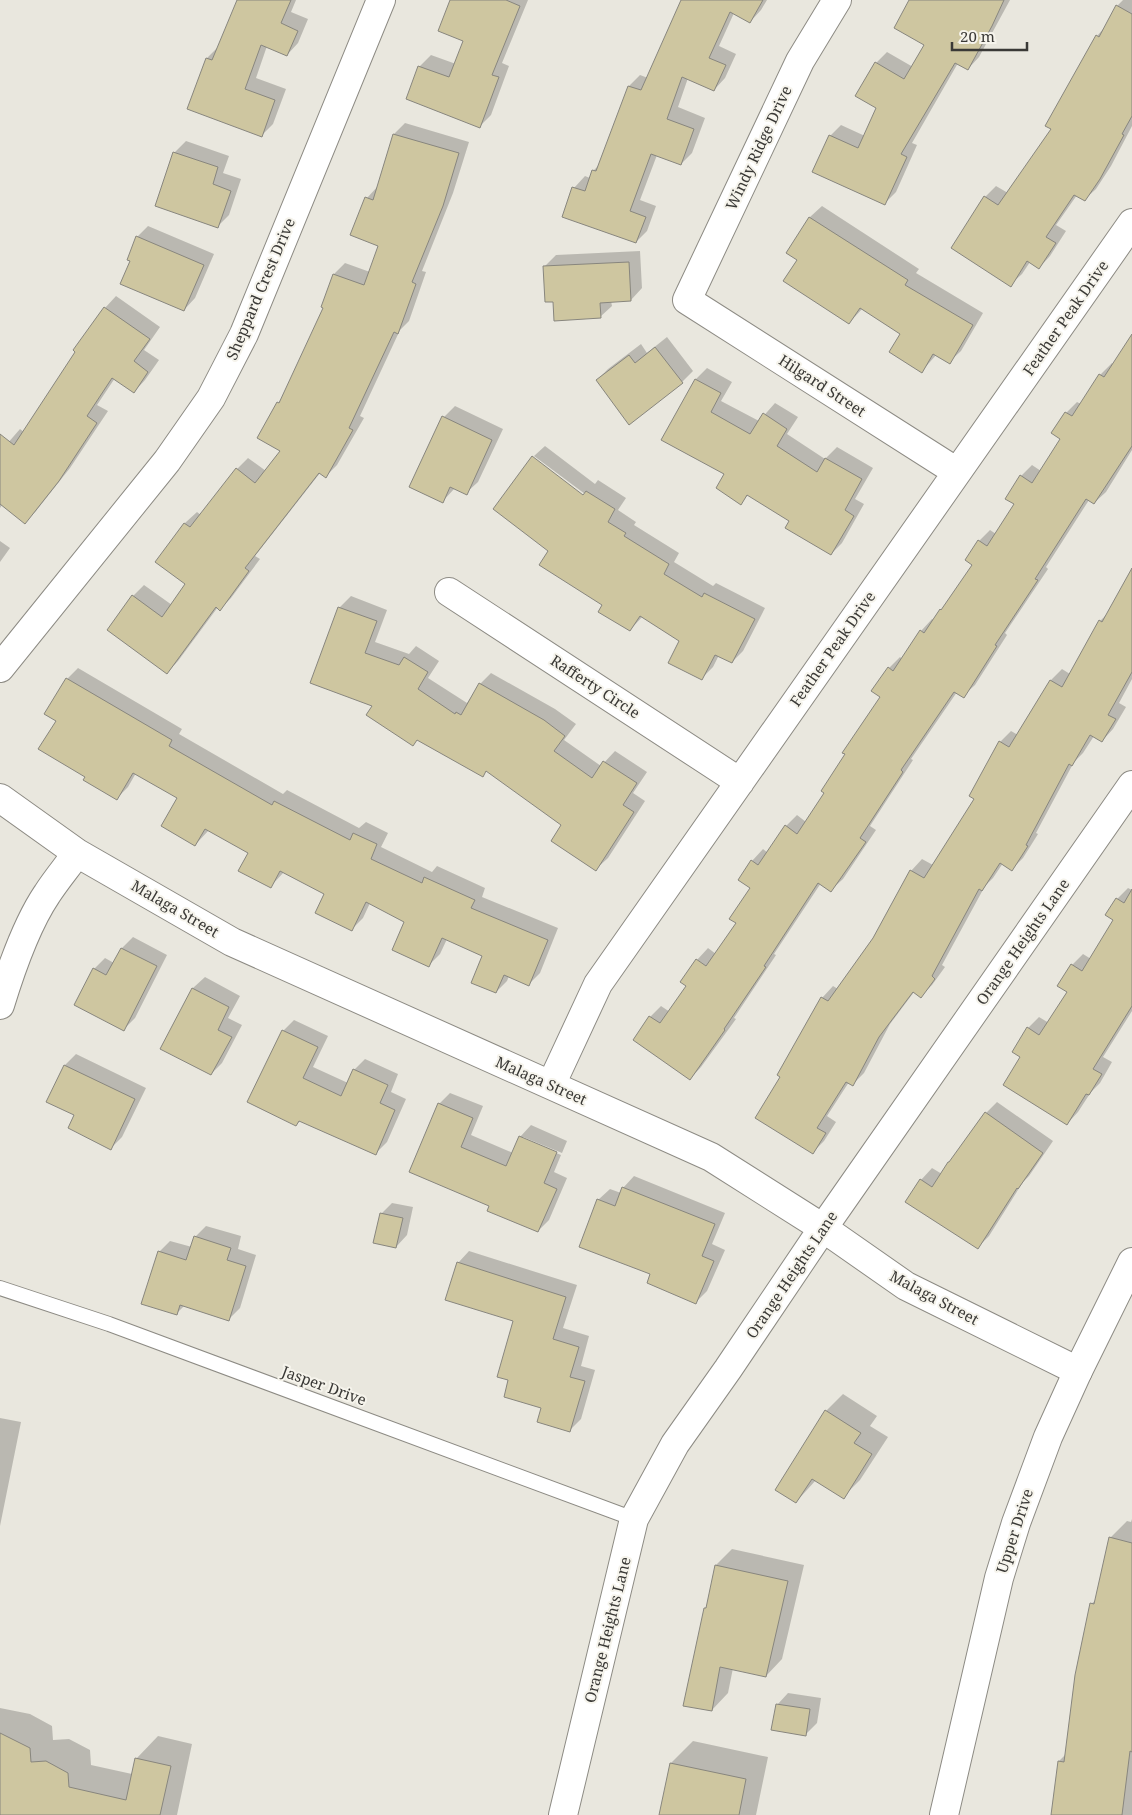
<svg xmlns="http://www.w3.org/2000/svg" width="1132" height="1815" font-family="'Noto Serif',serif">
  <style>
    .shadow { fill: #0003 }
    .building { fill: #cec6a0; stroke: #88867e }
    .lines { fill: none; stroke-linecap: round; stroke-linejoin: round }
    .service-casing { stroke: #8d8b84; stroke-width: 16 }
    .minor-casing { stroke: #8d8b84; stroke-width: 30 }
    .secondary-casing { stroke: #8d8b84; stroke-width: 30 }
    .service { stroke: #fff; stroke-width: 14 }
    .minor { stroke: #fff; stroke-width: 28 }
    .secondary { stroke: #fff; stroke-width: 28 }
    .labels { text-anchor: middle; stroke-width: 4; stroke-linejoin: round; paint-order: stroke }
    .street-label { font-size: 15px; fill: #3a3936; stroke: #f6f4ec }
  </style>
  <rect width="100%" height="100%" fill="#e9e7de"/>
  <path class="shadow" d="M 238,0 L 296,0 L 291,12 L 308,19 L 298,43 L 287,55 L 267,46 L 256,78 L 286,89 L 273,124 L 261,136 L 188,108 L 207,58 L 219,46 Z
    M 451,0 L 528,0 L 502,63 L 509,66 L 491,115 L 480,126 L 407,99 L 420,66 L 431,55 L 456,64 L 465,40 Z
    M 682,0 L 767,0 L 761,10 L 750,22 L 734,13 L 719,46 L 736,54 L 725,78 L 714,90 L 688,78 L 678,107 L 705,118 L 692,153 L 681,164 L 657,155 L 640,200 L 656,206 L 647,231 L 636,242 L 574,188 L 585,176 L 590,178 L 593,171 L 600,164 L 629,86 L 640,75 L 648,78 Z
    M 911,0 L 1010,0 L 979,57 L 968,69 L 958,63 L 912,143 L 917,145 L 896,192 L 885,203 L 830,136 L 841,125 L 865,136 L 877,108 L 876,63 L 887,52 L 913,67 L 925,45 Z
    M 1123,0 L 1132,0 L 1132,126 L 1111,166 L 1096,189 L 1084,200 L 1077,195 L 1056,225 L 1066,231 L 1050,256 L 1039,268 L 1030,262 L 1022,274 L 1010,285 L 985,197 L 996,186 L 1008,193 L 1052,128 L 1097,36 L 1105,27 L 1117,6 Z
    M 405,123 L 469,142 L 453,193 L 422,271 L 426,272 L 409,321 L 400,330 L 360,416 L 364,418 L 337,465 L 326,476 L 320,473 L 255,556 L 260,559 L 231,598 L 220,609 L 218,607 L 178,661 L 167,673 L 109,630 L 133,596 L 144,585 L 172,605 L 187,584 L 157,561 L 185,523 L 197,512 L 201,515 L 237,469 L 248,458 L 266,471 L 282,451 L 278,403 L 283,397 L 325,307 L 334,274 L 345,263 L 370,272 L 379,245 L 352,234 L 367,198 L 378,186 L 394,134 Z
    M 186,141 L 229,156 L 223,173 L 241,179 L 229,215 L 218,226 L 156,205 L 175,152 Z
    M 822,206 L 919,269 L 916,273 L 983,313 L 961,351 L 949,362 L 937,354 L 922,371 L 902,333 L 863,308 L 849,323 L 798,260 L 787,253 L 810,217 Z
    M 148,226 L 214,254 L 195,298 L 184,310 L 131,260 L 137,237 Z
    M 640,251 L 642,288 L 631,300 L 611,301 L 612,306 L 600,317 L 554,300 L 545,266 L 556,255 Z
    M 116,296 L 160,327 L 144,350 L 159,360 L 145,380 L 134,392 L 115,378 L 97,405 L 108,411 L 70,468 L 36,511 L 25,522 L 2,505 L 0,508 L 0,452 L 20,429 L 24,432 L 77,351 L 75,350 L 105,308 Z
    M 667,337 L 693,371 L 682,382 L 597,380 L 608,369 L 641,344 L 647,353 Z
    M 1132,342 L 1132,450 L 1106,492 L 1094,503 L 1089,500 L 1046,567 L 1048,569 L 1005,633 L 1007,635 L 975,685 L 963,696 L 957,692 L 911,759 L 913,760 L 870,826 L 876,830 L 843,879 L 831,890 L 821,883 L 774,954 L 776,955 L 734,1018 L 736,1019 L 701,1067 L 690,1079 L 650,1017 L 661,1006 L 670,1012 L 688,986 L 697,960 L 708,948 L 716,954 L 737,922 L 752,888 L 740,880 L 752,861 L 763,849 L 768,853 L 786,826 L 797,815 L 806,822 L 826,793 L 882,697 L 889,668 L 900,657 L 902,659 L 921,631 L 932,619 L 934,620 L 948,602 L 974,564 L 979,541 L 990,530 L 996,534 L 1016,504 L 1021,476 L 1032,465 L 1041,471 L 1062,438 L 1066,413 L 1077,402 L 1081,404 L 1100,375 L 1112,363 L 1114,365 Z
    M 707,368 L 732,382 L 721,401 L 759,421 L 775,403 L 798,417 L 787,434 L 825,459 L 837,447 L 873,468 L 855,499 L 864,504 L 842,543 L 831,554 L 790,521 L 749,494 L 741,503 L 725,474 L 663,440 L 696,379 Z
    M 455,406 L 503,429 L 478,482 L 466,493 L 455,488 L 442,502 L 444,417 Z
    M 545,446 L 595,484 L 598,480 L 626,498 L 618,510 L 636,522 L 634,525 L 679,553 L 674,562 L 713,586 L 716,583 L 765,608 L 743,651 L 732,662 L 719,655 L 713,667 L 702,678 L 681,641 L 643,616 L 630,630 L 604,605 L 588,499 L 589,497 L 534,456 Z
    M 0,541 L 10,548 L 0,562 Z
    M 1132,571 L 1132,679 L 1119,703 L 1126,707 L 1113,729 L 1102,741 L 1094,736 L 1083,753 L 1074,762 L 1036,833 L 1038,834 L 1023,858 L 1012,869 L 1003,863 L 993,878 L 985,886 L 942,965 L 945,967 L 932,985 L 921,996 L 914,992 L 890,1024 L 864,1073 L 853,1084 L 849,1082 L 827,1116 L 836,1122 L 824,1141 L 813,1152 L 782,1077 L 822,998 L 833,986 L 838,989 L 874,939 L 911,871 L 922,859 L 933,865 L 976,798 L 1000,742 L 1011,731 L 1018,735 L 1051,680 L 1062,669 L 1070,674 L 1100,621 L 1110,611 Z
    M 351,596 L 387,610 L 375,642 L 409,654 L 416,646 L 439,661 L 428,678 L 467,703 L 480,684 L 491,673 L 555,709 L 576,724 L 564,740 L 601,766 L 615,751 L 647,772 L 633,793 L 645,801 L 608,858 L 596,869 L 563,825 L 487,771 L 482,775 L 374,705 L 339,608 Z
    M 78,668 L 182,729 L 179,734 L 283,794 L 287,790 L 359,828 L 366,822 L 388,833 L 381,847 L 432,872 L 437,866 L 485,888 L 482,897 L 558,928 L 540,973 L 529,984 L 509,976 L 507,981 L 496,992 L 483,956 L 447,939 L 440,954 L 429,965 L 406,922 L 370,903 L 363,918 L 352,929 L 326,893 L 284,872 L 271,886 L 249,852 L 209,830 L 195,845 L 179,798 L 136,773 L 128,787 L 117,798 L 86,777 L 58,720 L 67,679 Z
    M 1128,888 L 1132,890 L 1132,1011 L 1103,1057 L 1112,1062 L 1100,1083 L 1091,1092 L 1078,1112 L 1067,1124 L 1022,1057 L 1028,1028 L 1039,1017 L 1049,1023 L 1068,991 L 1072,965 L 1083,954 L 1091,959 L 1115,919 L 1117,899 Z
    M 133,937 L 167,955 L 135,1018 L 123,1030 L 94,969 L 105,958 L 114,963 L 122,948 Z
    M 205,977 L 240,996 L 228,1018 L 242,1025 L 222,1063 L 211,1074 L 162,1048 L 193,988 Z
    M 294,1020 L 328,1036 L 313,1067 L 348,1083 L 354,1070 L 365,1059 L 398,1074 L 391,1092 L 406,1099 L 387,1142 L 376,1153 L 301,1120 L 296,1125 L 283,1031 Z
    M 76,1054 L 146,1088 L 122,1137 L 111,1148 L 76,1115 L 48,1101 L 65,1065 Z
    M 450,1093 L 483,1106 L 471,1135 L 513,1153 L 520,1137 L 531,1125 L 567,1141 L 562,1153 L 523,1137 L 523,1139 L 561,1155 L 554,1172 L 567,1178 L 549,1220 L 538,1231 L 491,1205 L 411,1172 L 439,1104 Z
    M 997,1102 L 1053,1141 L 1029,1176 L 1023,1182 L 989,1236 L 978,1247 L 921,1180 L 932,1168 L 942,1174 L 986,1113 Z
    M 634,1176 L 725,1213 L 712,1244 L 725,1250 L 707,1291 L 696,1302 L 598,1200 L 610,1189 L 621,1193 L 623,1188 Z
    M 392,1203 L 413,1207 L 407,1235 L 396,1247 L 381,1214 Z
    M 206,1226 L 241,1236 L 238,1249 L 256,1255 L 240,1308 L 229,1319 L 185,1305 L 176,1314 L 159,1252 L 170,1241 L 192,1247 L 195,1237 Z
    M 469,1251 L 577,1285 L 563,1328 L 589,1336 L 581,1366 L 595,1370 L 581,1419 L 570,1430 L 510,1379 L 514,1321 L 458,1263 Z
    M 843,1394 L 877,1416 L 870,1426 L 888,1437 L 860,1480 L 843,1497 L 816,1480 L 796,1502 L 826,1411 Z
    M 0,1418 L 21,1422 L 0,1526 Z
    M 1132,1519 L 1132,1815 L 1053,1815 L 1059,1761 L 1066,1754 L 1091,1604 L 1097,1599 L 1110,1538 L 1127,1521 L 1131,1522 Z
    M 732,1549 L 804,1565 L 782,1659 L 766,1676 L 733,1668 L 728,1693 L 712,1710 L 705,1608 L 708,1606 L 716,1565 Z
    M 788,1693 L 821,1698 L 817,1723 L 806,1734 L 777,1705 Z
    M 0,1708 L 30,1714 L 52,1726 L 53,1740 L 69,1739 L 90,1750 L 91,1765 L 132,1774 L 136,1759 L 158,1736 L 192,1744 L 177,1815 L 0,1815 Z
    M 693,1741 L 768,1757 L 756,1815 L 660,1815 L 671,1763 Z"/>
  <path class="building" d="M 237,0 L 291,0 L 281,23 L 298,31 L 287,56 L 261,45 L 245,89 L 275,100 L 262,137 L 187,109 L 206,58 L 212,60 Z
    M 450,0 L 506,0 L 520,6 L 492,75 L 499,77 L 480,128 L 406,99 L 418,66 L 449,77 L 463,41 L 438,31 Z
    M 681,0 L 763,0 L 750,23 L 730,12 L 709,58 L 726,65 L 714,91 L 682,77 L 667,119 L 694,129 L 681,165 L 651,154 L 630,211 L 646,217 L 636,243 L 562,217 L 572,187 L 585,191 L 592,170 L 596,171 L 628,86 L 641,90 Z
    M 909,0 L 1004,0 L 992,26 L 968,70 L 955,63 L 901,154 L 907,157 L 885,205 L 812,172 L 829,135 L 858,148 L 876,108 L 855,96 L 875,62 L 904,79 L 924,45 L 894,28 Z
    M 1116,5 L 1132,14 L 1132,116 L 1122,134 L 1124,135 L 1100,179 L 1085,201 L 1074,195 L 1046,237 L 1056,243 L 1039,269 L 1027,261 L 1011,287 L 951,248 L 984,196 L 998,205 L 1051,129 L 1045,126 L 1096,35 L 1099,37 Z
    M 393,134 L 459,153 L 443,206 L 412,282 L 416,284 L 398,334 L 394,332 L 349,428 L 353,430 L 326,478 L 319,473 L 245,568 L 249,571 L 220,611 L 216,607 L 167,674 L 107,630 L 132,595 L 162,617 L 185,584 L 155,562 L 184,523 L 190,527 L 236,468 L 255,483 L 280,451 L 257,438 L 277,402 L 279,403 L 323,308 L 321,307 L 333,274 L 364,285 L 378,246 L 350,235 L 365,197 L 373,200 Z
    M 173,152 L 218,167 L 213,184 L 231,191 L 218,228 L 155,206 Z
    M 809,217 L 908,280 L 905,285 L 973,325 L 950,364 L 933,354 L 922,373 L 889,352 L 900,334 L 860,308 L 849,324 L 783,281 L 797,260 L 786,253 Z
    M 136,236 L 204,265 L 184,311 L 120,284 L 130,261 L 127,260 Z
    M 629,262 L 631,301 L 600,303 L 601,318 L 554,321 L 553,302 L 545,302 L 543,266 Z
    M 104,307 L 150,339 L 134,361 L 148,372 L 134,393 L 112,378 L 87,416 L 97,423 L 59,481 L 25,524 L 0,504 L 0,434 L 14,445 L 75,352 L 73,350 Z
    M 1132,334 L 1132,446 L 1094,504 L 1086,499 L 1035,579 L 1038,580 L 995,645 L 997,646 L 964,698 L 954,692 L 901,770 L 903,772 L 860,838 L 866,842 L 831,892 L 818,883 L 764,966 L 766,967 L 724,1029 L 725,1030 L 690,1080 L 633,1040 L 649,1016 L 660,1023 L 686,986 L 680,982 L 696,959 L 706,966 L 736,923 L 729,919 L 750,888 L 738,880 L 751,860 L 758,865 L 785,825 L 797,834 L 824,793 L 821,791 L 845,754 L 842,753 L 880,697 L 871,691 L 888,667 L 893,671 L 920,630 L 924,633 L 940,609 L 941,610 L 972,565 L 965,560 L 978,540 L 987,546 L 1014,504 L 1005,499 L 1020,475 L 1032,483 L 1060,439 L 1051,433 L 1065,412 L 1072,416 L 1099,374 L 1104,377 Z
    M 655,347 L 683,383 L 629,425 L 596,380 L 629,355 L 635,363 Z
    M 695,379 L 721,393 L 711,412 L 750,434 L 763,413 L 787,429 L 777,446 L 817,472 L 825,458 L 862,479 L 845,510 L 854,516 L 831,555 L 785,528 L 789,521 L 747,495 L 741,505 L 716,488 L 724,474 L 661,440 Z
    M 442,416 L 492,440 L 467,495 L 450,487 L 443,503 L 409,487 Z
    M 532,456 L 583,495 L 586,491 L 615,509 L 608,522 L 626,533 L 624,536 L 669,564 L 664,574 L 702,597 L 704,593 L 755,619 L 732,663 L 715,655 L 702,680 L 668,663 L 679,641 L 640,616 L 630,631 L 598,612 L 602,605 L 539,565 L 548,551 L 493,509 Z
    M 1132,568 L 1132,672 L 1108,715 L 1116,719 L 1102,742 L 1090,735 L 1072,766 L 1069,764 L 1026,845 L 1028,846 L 1012,871 L 1000,863 L 982,891 L 979,889 L 932,976 L 935,979 L 921,998 L 913,992 L 879,1037 L 853,1086 L 846,1082 L 817,1128 L 826,1133 L 813,1154 L 755,1118 L 780,1077 L 777,1075 L 821,997 L 828,1001 L 873,938 L 910,870 L 924,878 L 974,799 L 969,796 L 999,741 L 1009,747 L 1050,680 L 1062,687 L 1099,620 L 1102,622 Z
    M 338,607 L 377,621 L 365,653 L 399,665 L 404,657 L 428,672 L 418,689 L 455,714 L 456,712 L 461,715 L 479,683 L 544,720 L 565,736 L 554,751 L 592,778 L 603,761 L 637,783 L 623,805 L 634,812 L 596,871 L 551,841 L 561,825 L 486,771 L 483,777 L 417,740 L 413,746 L 366,715 L 372,706 L 310,683 Z
    M 66,678 L 172,740 L 169,746 L 272,805 L 274,801 L 350,840 L 353,833 L 377,844 L 371,859 L 422,883 L 424,877 L 475,900 L 471,908 L 548,940 L 529,986 L 504,975 L 496,993 L 471,983 L 482,956 L 442,938 L 429,967 L 392,950 L 404,922 L 366,902 L 352,931 L 315,913 L 324,894 L 280,871 L 271,888 L 238,871 L 248,853 L 205,829 L 195,846 L 161,826 L 177,798 L 133,773 L 117,800 L 83,780 L 85,777 L 38,749 L 56,721 L 44,714 Z
    M 1132,889 L 1132,1006 L 1093,1069 L 1102,1074 L 1089,1095 L 1086,1094 L 1067,1125 L 1003,1085 L 1020,1057 L 1012,1052 L 1027,1027 L 1039,1035 L 1067,992 L 1057,986 L 1071,964 L 1082,971 L 1113,920 L 1105,915 L 1116,898 L 1124,903 Z
    M 121,948 L 157,966 L 124,1031 L 74,1005 L 93,968 L 106,975 Z
    M 192,988 L 229,1007 L 218,1030 L 232,1037 L 211,1075 L 160,1049 Z
    M 282,1030 L 318,1047 L 303,1078 L 341,1096 L 353,1069 L 388,1085 L 380,1103 L 395,1110 L 376,1155 L 299,1121 L 296,1126 L 247,1102 Z
    M 64,1065 L 135,1099 L 111,1150 L 68,1128 L 74,1115 L 46,1102 Z
    M 438,1103 L 473,1118 L 461,1147 L 506,1166 L 519,1136 L 557,1152 L 544,1183 L 557,1189 L 538,1232 L 487,1211 L 489,1206 L 409,1172 Z
    M 985,1112 L 1043,1153 L 1018,1189 L 1017,1188 L 978,1249 L 905,1202 L 920,1179 L 932,1187 L 948,1162 L 949,1162 Z
    M 622,1187 L 715,1224 L 702,1256 L 714,1261 L 696,1304 L 647,1283 L 650,1274 L 579,1247 L 597,1199 L 615,1206 Z
    M 380,1213 L 403,1218 L 396,1248 L 373,1243 Z
    M 194,1236 L 231,1248 L 227,1260 L 246,1266 L 229,1321 L 180,1305 L 177,1315 L 141,1304 L 158,1251 L 186,1260 Z
    M 457,1262 L 566,1297 L 553,1339 L 579,1347 L 570,1377 L 585,1381 L 570,1432 L 537,1422 L 541,1408 L 504,1397 L 508,1380 L 497,1377 L 513,1321 L 445,1300 Z
    M 825,1410 L 861,1433 L 854,1443 L 872,1454 L 844,1499 L 812,1479 L 796,1503 L 775,1490 Z
    M 1109,1537 L 1132,1543 L 1132,1752 L 1130,1751 L 1122,1815 L 1051,1815 L 1058,1761 L 1064,1762 L 1075,1675 L 1090,1603 L 1094,1604 Z
    M 715,1565 L 788,1581 L 766,1677 L 720,1667 L 712,1711 L 683,1706 L 704,1608 L 706,1608 Z
    M 776,1704 L 810,1709 L 806,1736 L 771,1730 Z
    M 0,1733 L 30,1748 L 31,1762 L 46,1761 L 68,1773 L 69,1787 L 126,1800 L 135,1758 L 171,1766 L 160,1815 L 0,1815 Z
    M 670,1763 L 746,1779 L 739,1815 L 659,1815 Z"/>
  <g class="lines">
    <defs>
      <path id="service" d="M 0,1288 L 109,1324 L 634,1519"/>
      <path id="minor" d="M 837,0 L 800,61 L 687,300 L 957,472
        M 449,592 L 740,782
        M 0,668 L 167,461 L 211,398 L 244,334 L 381,0
        M 0,798 L 77,853 L 232,942 L 711,1157 L 823,1228 L 906,1286 L 1078,1371
        M 0,1005 C 11,969 26,925 47,894 C 56,880 67,867 77,853
        M 551,1085 L 598,984 L 1132,223
        M 563,1815 L 634,1519 L 675,1444 L 728,1369 L 823,1228 L 1132,785"/>
      <path id="secondary" d="M 944,1815 L 999,1578 L 1016,1523 L 1048,1437 L 1078,1371 L 1132,1262"/>
    </defs>
    <use href="#service" class="service-casing"/>
    <use href="#minor" class="minor-casing"/>
    <use href="#secondary" class="secondary-casing"/>
    <use href="#service" class="service"/>
    <use href="#minor" class="minor"/>
    <use href="#secondary" class="secondary"/>
  </g>
  <g class="labels">
    <g class="street-label">
      <text transform="translate(759 148) rotate(-65)" y="5">Windy Ridge Drive</text>
      <text transform="translate(261 289) rotate(-67)" y="5">Sheppard Crest Drive</text>
      <text transform="translate(1066 318) rotate(-55)" y="5">Feather Peak Drive</text>
      <text transform="translate(822 386) rotate(33)" y="5">Hilgard Street</text>
      <text transform="translate(833 649) rotate(-55)" y="5">Feather Peak Drive</text>
      <text transform="translate(595 687) rotate(33)" y="5">Rafferty Circle</text>
      <text transform="translate(175 909) rotate(30)" y="5">Malaga Street</text>
      <text transform="translate(1023 942) rotate(-55)" y="5">Orange Heights Lane</text>
      <text transform="translate(541 1081) rotate(24)" y="5">Malaga Street</text>
      <text transform="translate(792 1275) rotate(-56)" y="5">Orange Heights Lane</text>
      <text transform="translate(934 1298) rotate(28)" y="5">Malaga Street</text>
      <text transform="translate(324 1386) rotate(20)" y="5">Jasper Drive</text>
      <text transform="translate(1015 1531) rotate(-72)" y="5">Upper Drive</text>
      <text transform="translate(608 1630) rotate(-76)" y="5">Orange Heights Lane</text>
    </g>
  </g>
  <path d="M952 42v8h75v-8" fill="none" stroke="#3a3936" stroke-width="2.5"/>
  <text x="960" y="42" font-size="15" fill="#3a3936" stroke="#f6f4ec" stroke-width="4" paint-order="stroke">20 m</text>
</svg>
